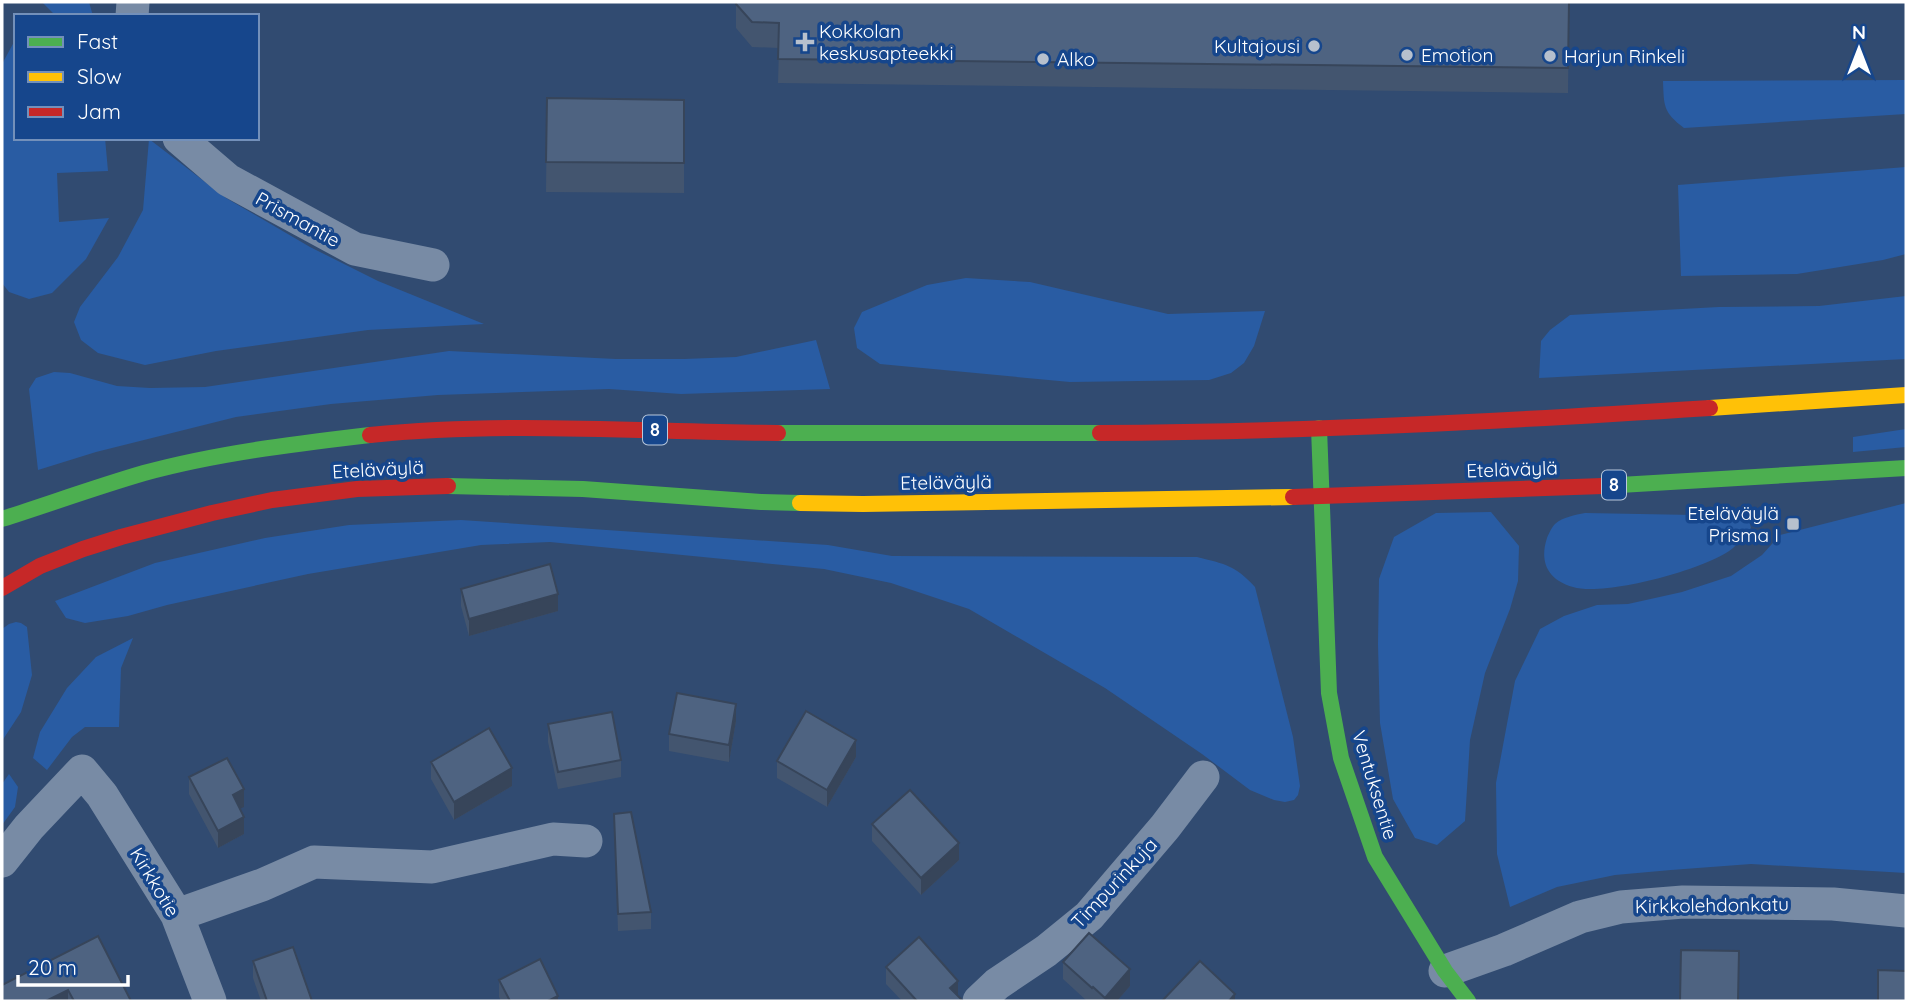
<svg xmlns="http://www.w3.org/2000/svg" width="1908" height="1003" font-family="Quicksand,sans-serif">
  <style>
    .green { fill: #295ca3 }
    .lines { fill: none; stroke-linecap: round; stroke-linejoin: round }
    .street { stroke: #788ba5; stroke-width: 33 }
    .fast { stroke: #4caf50; stroke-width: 16 }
    .slow { stroke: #ffc107; stroke-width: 16 }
    .jam { stroke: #c62828; stroke-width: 16 }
    .wall { fill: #43556f }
    .shaded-wall { fill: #37455a }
    .building { fill: #4e6381; stroke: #37455a; stroke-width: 2 }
    .poi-dot { fill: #b7c0cd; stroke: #16468c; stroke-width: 2.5 }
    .labels { text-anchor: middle; stroke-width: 7; stroke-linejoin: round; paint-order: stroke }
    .shield { fill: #16468c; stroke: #b9c8dc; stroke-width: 2 }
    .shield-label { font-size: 18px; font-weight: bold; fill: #fff }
    .poi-label { font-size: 19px; fill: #fff; stroke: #16468c; text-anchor: start }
    .street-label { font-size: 19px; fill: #fff; stroke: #16468c }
  </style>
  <rect width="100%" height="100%" fill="#314b71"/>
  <path class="green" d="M 42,2 L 89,2 L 93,16 L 56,16 Z
    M 14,42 L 16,42 L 16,138 L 105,138 L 108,171 L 57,173 L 59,222 L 109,218 L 86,259 L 52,293 L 29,299 L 9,292 L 2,283 L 2,64 Z
    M 1906,80 L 1906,114 L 1684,128 C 1663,112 1664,106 1663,81 Z
    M 149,139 L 226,198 L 310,247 L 378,281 L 484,324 L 368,330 L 216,351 L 145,365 L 98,353 L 81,340 L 74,322 L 80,307 L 118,257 L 143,210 Z
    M 1906,167 L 1906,254 L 1883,260 L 1797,274 L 1681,276 L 1678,185 Z
    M 966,278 L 1030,282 L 1168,314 L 1265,311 L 1254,346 L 1244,363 L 1231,373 L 1209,380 L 1070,382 L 880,364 L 857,348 L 854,328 L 862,312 L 927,285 Z
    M 1906,296 L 1906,359 L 1539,378 L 1541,341 L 1550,330 L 1570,315 L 1719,307 L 1819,306 Z
    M 816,340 L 830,389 L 681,394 L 609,389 L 438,395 L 331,404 L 236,417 L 96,452 L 38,470 L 29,389 L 36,378 L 54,372 L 70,373 L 117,386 L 150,388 L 205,387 L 449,351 L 616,359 L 684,359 L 736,357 Z
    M 1906,429 L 1906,447 L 1853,452 L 1853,437 Z
    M 1906,503 L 1906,873 L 1751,864 L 1671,870 L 1615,875 L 1557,887 L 1510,907 L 1497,854 L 1496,783 L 1515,681 L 1540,629 L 1564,616 L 1597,605 L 1628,604 L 1682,592 L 1731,576 L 1762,555 L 1780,535 Z
    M 1491,512 L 1519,546 L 1518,581 L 1510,609 L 1485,673 L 1470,740 L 1465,821 L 1437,845 L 1415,838 L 1393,799 L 1380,723 L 1378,644 L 1379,579 L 1394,537 L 1436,513 Z
    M 1585,513 L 1748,516 L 1751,528 C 1745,534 1740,542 1733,548 C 1708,569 1604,597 1573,587 C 1548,580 1539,562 1547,538 C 1549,533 1552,527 1555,524 C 1563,517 1575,515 1585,513 Z
    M 461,520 L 828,545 L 892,556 L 1197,557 C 1225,564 1235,565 1255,587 L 1293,737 L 1300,786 L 1298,795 L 1294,800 L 1285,802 L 1274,800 L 1250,790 L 1202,754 L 1105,688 L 969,609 L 891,583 L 824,569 L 550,542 L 481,545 L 308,574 L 167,605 L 128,616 L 85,623 L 66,618 L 55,601 L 155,563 L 265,538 L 349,525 Z
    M 16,622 L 21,623 L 27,627 L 32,675 L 21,712 L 2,741 L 2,629 L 9,624 Z
    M 133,638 L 121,668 L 119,727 L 85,727 L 72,737 L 47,770 L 33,758 L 40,732 L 67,688 L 96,657 Z
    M 9,774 L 18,787 L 15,807 L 2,825 L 2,784 Z"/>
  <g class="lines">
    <path class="street" d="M 132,16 L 133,2
      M 179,138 L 228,180 L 355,249 L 433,265
      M 2,861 L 29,827 L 82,771 L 102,795 L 177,915 L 210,1001
      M 177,915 L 262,885 L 314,862 L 432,867 L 553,839 L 586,841
      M 1445,971 L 1504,950 L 1580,917 L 1621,907 L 1683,902 L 1833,904 L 1906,911
      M 979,1001 L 997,984 L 1046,951 L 1089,916 L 1165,827 L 1203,777"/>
    <path class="fast" d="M 1319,428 L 1329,693 L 1341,758 L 1375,857 L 1445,971 L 1468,1001
      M 778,433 L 1100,433
      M 448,486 L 583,489 L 761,502 L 800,503
      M 1603,486 L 1906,468
      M 2,519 C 49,504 96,487 144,473 C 217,453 294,444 370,435"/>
    <path class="slow" d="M 1710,408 L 1906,395
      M 800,503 L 863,504 L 1293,497"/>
    <path class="jam" d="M 1100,433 C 1303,432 1507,421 1710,408
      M 370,435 C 506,421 642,432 778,433
      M 1293,497 L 1603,486
      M 2,588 L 40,566 L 83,549 L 121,537 L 212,513 L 272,500 L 357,489 L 448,486"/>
  </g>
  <path class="wall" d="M 736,2 L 1569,2 L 1568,93 L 778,83 L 779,48 L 752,47 L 736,28 Z
    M 547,98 L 684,100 L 684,193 L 546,192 Z
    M 461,589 L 558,611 L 469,636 L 461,606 Z
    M 736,721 L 729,762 L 669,751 L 669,734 Z
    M 548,724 L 621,760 L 621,777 L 558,789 L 548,742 Z
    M 856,757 L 827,807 L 777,778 L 777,761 Z
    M 431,762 L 512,786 L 454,820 L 431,779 Z
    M 189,777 L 244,807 L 240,808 L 244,834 L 218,848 L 189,794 Z
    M 614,814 L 651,912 L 651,929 L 618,931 Z
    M 872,824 L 959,860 L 921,895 L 872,841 Z
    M 98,936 L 131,1001 L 2,1001 Z
    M 253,961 L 312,1001 L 261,1001 L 253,978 Z
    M 1063,962 L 1130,986 L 1117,1001 L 1087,1001 L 1063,979 Z
    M 886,967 L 958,997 L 963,1001 L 902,1001 L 886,984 Z
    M 499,980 L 558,1001 L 501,1001 L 499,997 Z"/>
  <path class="shaded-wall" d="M 558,594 L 558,611 L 469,636 L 469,619 Z
    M 736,704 L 736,721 L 729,762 L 729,745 Z
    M 856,740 L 856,757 L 827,807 L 827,790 Z
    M 512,768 L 512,786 L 454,820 L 454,802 Z
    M 244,789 L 244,807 L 233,812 L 233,795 Z
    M 244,817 L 244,834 L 218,848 L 218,831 Z
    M 959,843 L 959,860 L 921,895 L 921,878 Z
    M 1130,969 L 1130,986 L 1117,1001 L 1105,1001 L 1105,998 Z
    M 958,981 L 958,999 L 950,988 Z
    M 68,990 L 68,1001 L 46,1001 Z
    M 1235,994 L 1235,1001 L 1229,1001 Z
    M 558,996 L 558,1001 L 548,1001 Z"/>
  <path class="building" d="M 736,2 L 1569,2 L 1568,68 L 778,59 L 779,23 L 752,22 L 736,4 Z
    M 547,98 L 684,100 L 684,163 L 546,162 Z
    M 550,564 L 558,594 L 469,619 L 461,589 Z
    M 677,693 L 736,704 L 729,745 L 669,734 Z
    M 806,711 L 856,740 L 827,790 L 777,761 Z
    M 612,712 L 621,760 L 558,772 L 548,724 Z
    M 489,728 L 512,768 L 454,802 L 431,762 Z
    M 227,758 L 244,789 L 233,795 L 244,817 L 218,831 L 189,777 Z
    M 910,790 L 959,843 L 921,878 L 872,824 Z
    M 631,812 L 651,912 L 618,914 L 614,814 Z
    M 1089,933 L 1130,969 L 1105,998 L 1093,987 L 1092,988 L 1063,962 Z
    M 98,936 L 131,1001 L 74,1001 L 68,990 L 46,1001 L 2,1001 L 2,985 Z
    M 919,937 L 958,981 L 950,988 L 963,1001 L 917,1001 L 886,967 Z
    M 293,947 L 312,1001 L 267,1001 L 253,961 Z
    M 1681,950 L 1739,951 L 1738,1001 L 1680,1001 Z
    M 540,959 L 558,996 L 548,1001 L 510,1001 L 499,980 Z
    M 1200,961 L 1235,994 L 1229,1001 L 1162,1001 Z
    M 1878,970 L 1906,971 L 1906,1001 L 1878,1001 Z"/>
  <g class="poi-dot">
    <path d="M801.5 31.5h7v7h7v7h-7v7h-7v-7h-7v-7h7z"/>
    <circle cx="1314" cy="46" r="7"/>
    <circle cx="1407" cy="55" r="7"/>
    <circle cx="1550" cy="56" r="7"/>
    <circle cx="1043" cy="59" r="7"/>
    <rect x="1786" y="517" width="14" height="14" rx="3.5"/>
  </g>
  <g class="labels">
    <g class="shield">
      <rect x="643" y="415.5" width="24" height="29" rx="5"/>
      <rect x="1602" y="470.5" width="24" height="29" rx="5"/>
    </g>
    <g class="shield-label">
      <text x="655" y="436">8</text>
      <text x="1614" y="491">8</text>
    </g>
    <g class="poi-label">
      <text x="819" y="38">Kokkolan<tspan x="819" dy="22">keskusapteekki</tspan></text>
      <text x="1300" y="53" text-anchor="end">Kultajousi</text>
      <text x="1421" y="62">Emotion</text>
      <text x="1564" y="63">Harjun Rinkeli</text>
      <text x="1057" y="66">Alko</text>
      <text x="1779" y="520" text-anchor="end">Eteläväylä<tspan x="1779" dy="22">Prisma I</tspan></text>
    </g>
    <g class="street-label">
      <text transform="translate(298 219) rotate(29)" y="7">Prismantie</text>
      <text transform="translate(378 469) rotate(-3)" y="7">Eteläväylä</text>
      <text transform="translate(1512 469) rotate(-2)" y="7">Eteläväylä</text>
      <text transform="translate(946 482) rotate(-1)" y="7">Eteläväylä</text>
      <text transform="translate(1375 785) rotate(73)" y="7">Ventuksentie</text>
      <text transform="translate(155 882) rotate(59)" y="7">Kirkkotie</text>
      <text transform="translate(1114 883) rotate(-47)" y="7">Timpurinkuja</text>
      <text transform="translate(1712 905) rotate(-1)" y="7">Kirkkolehdonkatu</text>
    </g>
  </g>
  <rect width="1908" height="1003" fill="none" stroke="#ffffff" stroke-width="7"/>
  <rect x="14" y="14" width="245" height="126" fill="#16468c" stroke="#7390ba" stroke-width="2"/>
  <rect x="28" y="37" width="35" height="10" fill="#4caf50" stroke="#7390ba" stroke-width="2"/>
  <text x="77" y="49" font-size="21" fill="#ffffff">Fast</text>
  <rect x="28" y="72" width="35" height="10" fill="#ffc107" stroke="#7390ba" stroke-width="2"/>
  <text x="77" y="84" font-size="21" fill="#ffffff">Slow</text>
  <rect x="28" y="107" width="35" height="10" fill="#c62828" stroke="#7390ba" stroke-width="2"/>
  <text x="77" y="119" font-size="21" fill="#ffffff">Jam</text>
  <g transform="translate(1859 49)" stroke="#16468c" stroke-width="5" paint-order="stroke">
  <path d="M0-5L12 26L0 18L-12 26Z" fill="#ffffff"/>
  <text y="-10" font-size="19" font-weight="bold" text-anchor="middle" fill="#ffffff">N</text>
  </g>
  <path d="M18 975v10h110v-10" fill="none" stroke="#ffffff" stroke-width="3.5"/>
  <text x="28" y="975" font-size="21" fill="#ffffff" stroke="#16468c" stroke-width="5" paint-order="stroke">20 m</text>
</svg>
